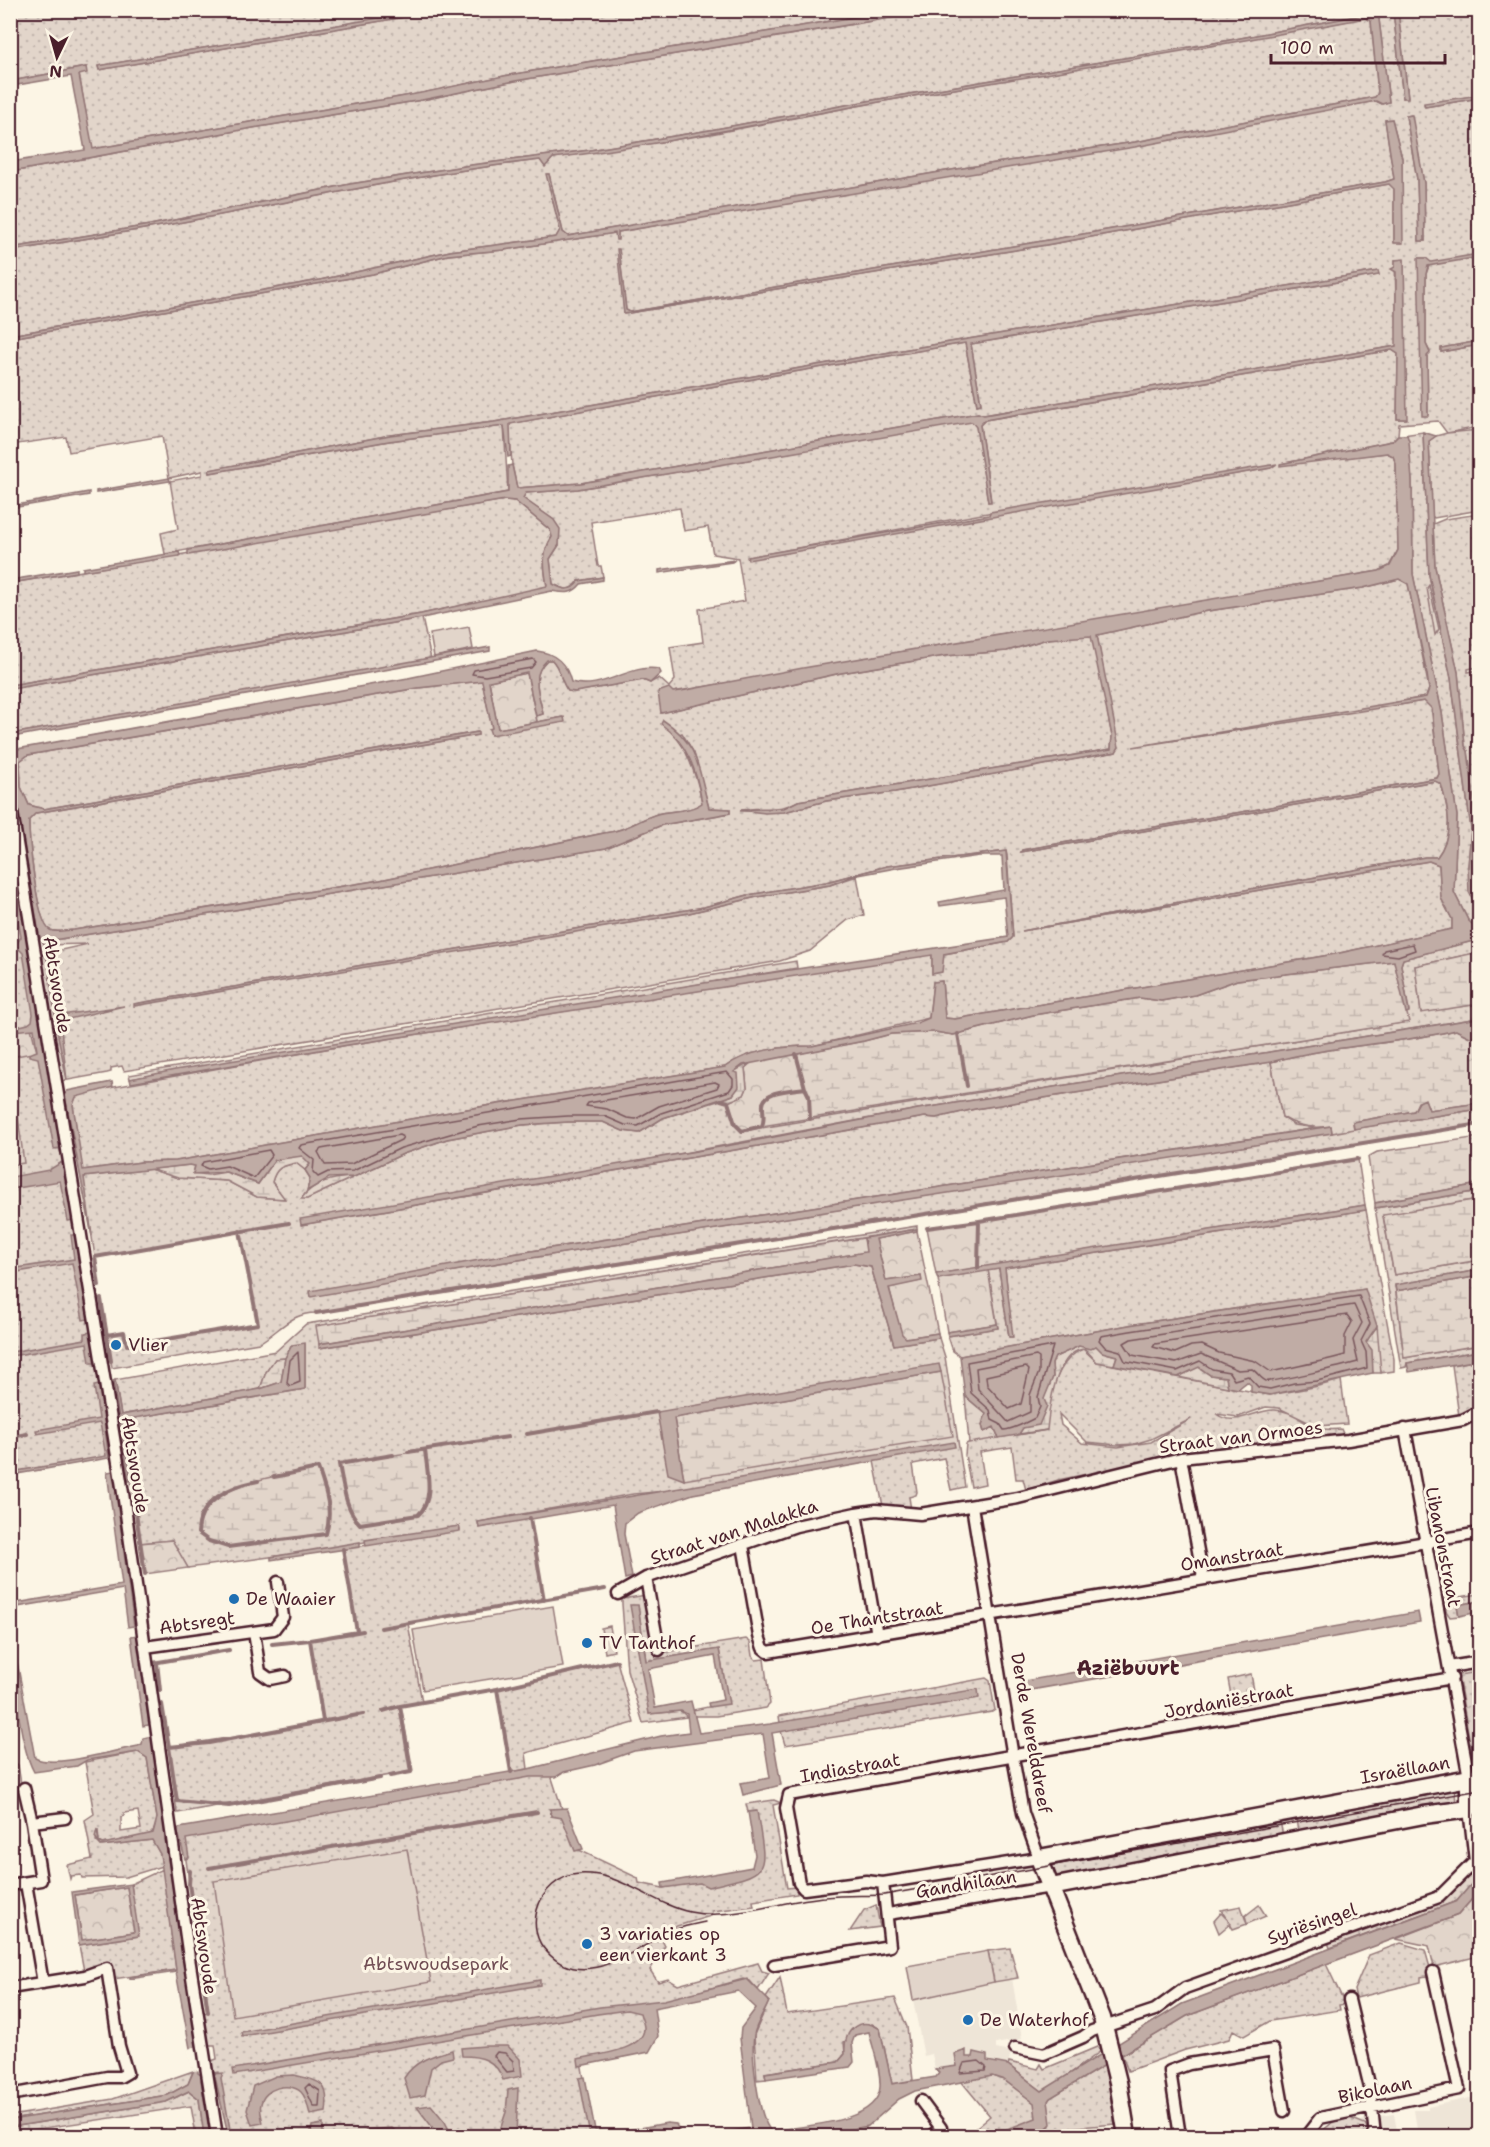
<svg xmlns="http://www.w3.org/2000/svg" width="1490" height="2147" font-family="'Shantell Sans',sans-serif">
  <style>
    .built { fill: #eee5d7 }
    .grass { fill: url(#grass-dots); stroke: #967a7a; stroke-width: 1.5; fill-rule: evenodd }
    .forest { fill: url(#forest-crowns); stroke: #967a7a; stroke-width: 1.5 }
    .wetland { fill: url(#wetland-marsh); stroke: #967a7a; stroke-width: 1.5 }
    .garden { fill: #e2d5ca; stroke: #967a7a; stroke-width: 1.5 }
    .water { fill: #c0aca5; stroke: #917474; stroke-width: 1.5; fill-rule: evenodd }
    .pier { fill: #fcf5e5 }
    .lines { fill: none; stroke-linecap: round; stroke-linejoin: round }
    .shore { stroke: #79575c; stroke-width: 1.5 }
    .stream { stroke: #917474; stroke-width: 4 }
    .street-casing { stroke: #4a1f2b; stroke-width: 15 }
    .secondary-casing { stroke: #4a1f2b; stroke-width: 21 }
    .street { stroke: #fcf5e5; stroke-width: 10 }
    .secondary { stroke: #fcf5e5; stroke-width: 16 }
    .tram { stroke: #4a1f2b; stroke-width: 1.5 }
    .poi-dot { fill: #1f6fb2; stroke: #fcf5e5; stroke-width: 2 }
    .labels { text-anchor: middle; stroke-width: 6; stroke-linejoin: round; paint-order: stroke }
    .street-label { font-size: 18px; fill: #4a1f2b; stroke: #fcf5e5 }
    .poi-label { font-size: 18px; fill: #4a1f2b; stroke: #fcf5e5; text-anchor: start }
    .park-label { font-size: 18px; fill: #704c53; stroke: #fcf5e5 }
    .neighbourhood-label { font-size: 20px; font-weight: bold; fill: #4a1f2b; stroke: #fcf5e5 }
  </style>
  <defs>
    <pattern id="grass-dots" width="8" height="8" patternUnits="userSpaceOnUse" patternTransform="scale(1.5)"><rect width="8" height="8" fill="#e2d5ca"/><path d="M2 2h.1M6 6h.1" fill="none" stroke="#c3b6ae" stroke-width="1.8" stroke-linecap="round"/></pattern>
    <pattern id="forest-crowns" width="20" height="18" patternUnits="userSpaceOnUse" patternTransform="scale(1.5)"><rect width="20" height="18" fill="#e2d5ca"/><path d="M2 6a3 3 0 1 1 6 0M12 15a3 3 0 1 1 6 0" fill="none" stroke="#c3b6ae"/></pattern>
    <pattern id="wetland-marsh" width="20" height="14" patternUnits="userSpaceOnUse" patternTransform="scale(1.5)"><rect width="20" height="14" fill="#e2d5ca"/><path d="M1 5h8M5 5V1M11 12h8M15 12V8" fill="none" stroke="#c3b6ae"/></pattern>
  </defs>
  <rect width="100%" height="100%" fill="#fcf5e5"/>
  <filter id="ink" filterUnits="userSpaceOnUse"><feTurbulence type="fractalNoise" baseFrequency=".0167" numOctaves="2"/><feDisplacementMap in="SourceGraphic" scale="12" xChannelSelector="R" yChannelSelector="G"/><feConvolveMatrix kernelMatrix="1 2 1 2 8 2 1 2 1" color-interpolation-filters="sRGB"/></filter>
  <g filter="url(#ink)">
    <path class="built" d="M 1012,1978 L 1022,2039 L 996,2044 L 996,2049 L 1011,2052 L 1008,2065 L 987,2061 L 974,2053 L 973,2057 L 966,2057 L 966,2051 L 957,2066 L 935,2069 L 932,2054 L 924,2056 L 913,2000 Z
      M 1479,2096 L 1479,2136 L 1418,2136 L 1414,2110 L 1428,2110 L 1428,2107 Z
      M 1394,2114 L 1398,2136 L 1340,2136 L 1366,2118 Z"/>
    <path class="grass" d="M 11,11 L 420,11 L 98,66 L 99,70 L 439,11 L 890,11 C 767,32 644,53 521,73 C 471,81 423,95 373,101 L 92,149 L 79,74 L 86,67 L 11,81 Z
      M 931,11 L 1369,11 L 1367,14 L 1214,43 L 873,100 L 710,130 L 590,150 L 471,165 L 350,184 L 150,225 L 11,248 L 11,172 L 241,130 L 422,100 L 515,81 Z
      M 1378,11 L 1393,11 L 1403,98 L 1408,97 L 1398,11 L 1479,11 L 1479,95 L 1424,104 L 1425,107 L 1479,98 L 1479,341 L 1441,348 L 1441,352 L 1479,345 L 1479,427 L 1447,433 L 1479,430 L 1479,510 L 1434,518 L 1432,516 L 1429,441 L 1436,436 L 1447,433 L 1438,421 L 1399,424 L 1398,435 L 1392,441 L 1280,464 L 1387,453 L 1393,456 L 1396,464 L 1398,550 L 1389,566 L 1379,571 L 673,692 L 661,713 L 841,673 L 945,656 L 1007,651 L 1047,639 L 1088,635 L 1093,639 L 1112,736 L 1111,749 L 798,801 C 776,814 760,804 740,811 L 784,812 L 826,801 L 895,792 L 1087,757 L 1116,752 L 1116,745 L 1097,635 L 1201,612 L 1363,588 L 1399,579 L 1408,583 L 1429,689 L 1426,697 L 1392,703 L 1394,706 L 1424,701 L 1431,706 L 1439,774 L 1437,778 L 1022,850 L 1021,852 L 1436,781 L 1441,784 C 1449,810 1454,834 1437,857 L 1425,857 L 1022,931 L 1429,861 L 1439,865 L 1441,898 L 1452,919 L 1452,929 L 1335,954 L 955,1019 L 945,1018 L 942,981 L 933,982 L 929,1018 L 812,1046 C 785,1046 747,1050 725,1067 L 461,1110 L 176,1161 L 141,1162 L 82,1170 L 73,1105 L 76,1097 L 81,1093 L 348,1045 L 932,954 L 932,973 L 941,972 L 944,954 L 1008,942 L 1013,937 L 1007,855 L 1006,851 L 887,866 L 826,882 L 748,895 L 704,907 L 134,1004 L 689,913 L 757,897 L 830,885 L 857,876 L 864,915 L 848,920 L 810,951 L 780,961 L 124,1071 L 122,1066 L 111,1068 L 111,1072 L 107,1073 L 63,1081 C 54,1067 43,975 43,954 L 88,944 L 44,945 L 48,941 L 606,848 L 662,825 L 730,813 L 730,809 L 709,808 L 694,753 L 682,733 L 677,735 C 689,757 698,778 702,803 C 690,812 672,810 657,814 C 638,820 625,831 604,833 L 380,880 L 74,930 C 67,930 56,933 50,930 C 37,924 28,836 29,820 L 36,813 L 478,735 L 477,732 L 44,809 L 29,805 L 21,787 L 20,761 L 28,755 L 418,688 L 482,681 L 492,728 L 491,735 L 563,717 L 537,722 L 536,716 L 543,714 C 539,693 530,676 547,660 L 552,660 C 561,669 560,681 568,691 L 575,692 L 643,680 L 650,683 L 659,678 L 669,687 L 675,680 L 670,647 L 703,642 L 699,609 L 745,601 L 738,558 L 713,554 L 708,527 L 684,531 L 680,508 L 591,522 L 598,566 L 601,566 L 603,577 L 579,581 C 571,592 564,590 553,584 L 550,559 L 559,545 L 554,520 L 522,498 L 525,493 L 578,489 L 972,421 L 976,426 L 988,502 L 991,501 L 980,425 L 985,420 L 1392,350 L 1398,354 L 1397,419 L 1406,419 L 1404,260 L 1395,260 L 1397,346 L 983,415 L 978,413 L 581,483 L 517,488 L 512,465 L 509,424 L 770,376 L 965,343 L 977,405 L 981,404 L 971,344 L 1379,275 L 1378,271 L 896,351 L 494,422 L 390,435 L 210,470 L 210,473 L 389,441 L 504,426 L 508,492 L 165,554 L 161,533 L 178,529 L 170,481 L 202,475 L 202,471 L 169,478 L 162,436 L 69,452 L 66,437 L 11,445 L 11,338 L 373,274 L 448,255 L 504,250 L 615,233 L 618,239 L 618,232 L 1376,101 L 1382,104 L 1389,102 ZM 1411,115 L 1424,183 L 1425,241 L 1419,241 L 1417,179 L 1406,116 ZM 1392,119 L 1402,158 L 1402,243 L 1394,242 L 1394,188 L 1389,184 L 1046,245 L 624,314 L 619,249 L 626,310 L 630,312 L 1385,182 L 1394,179 L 1385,120 ZM 1419,258 L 1426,258 L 1429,266 L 1426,274 L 1426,344 L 1430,352 L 1427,356 L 1428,415 ZM 1271,468 L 748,557 L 993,512 Z
      M 1365,18 L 1371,20 L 1378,93 L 1376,97 L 1135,142 L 969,167 L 568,236 L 563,232 L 549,174 L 547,174 L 560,230 L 556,237 L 450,251 L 320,280 L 11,335 L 11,251 C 57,243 104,236 150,228 C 280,205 408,175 540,160 L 545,166 L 553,158 L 711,134 L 873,103 Z
      M 1423,432 L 1429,575 L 1451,678 L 1471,829 L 1468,867 L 1475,906 L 1479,912 L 1479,932 L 1468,920 L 1454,892 L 1457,816 L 1442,713 L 1413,574 L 1412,481 L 1407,436 L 1403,435 Z
      M 505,500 L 515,501 L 550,530 L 552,537 C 541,554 544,567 547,587 L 421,614 L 11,685 L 11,583 Z
      M 1479,514 L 1479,667 L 1468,669 L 1468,672 L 1479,670 L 1479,839 L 1468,751 L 1465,746 L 1458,672 L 1435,567 L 1433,524 L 1445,519 Z
      M 422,618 L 431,659 L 17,733 L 11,731 L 10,689 Z
      M 1479,843 L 1479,897 L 1474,888 Z
      M 11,863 L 59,1148 L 64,1163 L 62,1163 L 112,1457 L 11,1474 Z
      M 1473,941 L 1479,942 L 1479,952 L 1415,966 L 1421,1012 L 1479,1004 L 1479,1018 L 918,1109 L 301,1225 L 925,1117 L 936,1118 L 975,1109 L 1271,1062 L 1282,1117 L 1294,1125 L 1317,1128 L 512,1254 L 311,1296 L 499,1263 L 1479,1109 L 1479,1124 L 316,1313 C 290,1313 280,1331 259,1343 L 112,1368 L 107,1335 L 124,1332 L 128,1345 L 258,1324 L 240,1232 L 95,1257 L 83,1177 L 150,1169 L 178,1178 L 227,1181 L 257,1197 L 284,1199 L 272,1182 C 276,1167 282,1166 296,1163 L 305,1170 L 310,1178 L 307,1191 L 302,1198 L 307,1199 L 403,1154 L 447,1139 L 522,1125 L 568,1122 L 603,1122 L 623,1131 L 639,1133 L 663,1118 L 721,1100 L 728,1102 L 735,1124 L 742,1131 L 1408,1022 L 1406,1013 L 1409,1011 L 1401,965 L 1403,959 Z
      M 796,961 L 797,968 L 130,1079 L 129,1075 Z
      M 1358,1159 L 1365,1205 L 978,1268 L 979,1221 Z
      M 1479,1191 L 1479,1199 L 1383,1216 L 1394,1275 L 1479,1260 L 1479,1270 L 1395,1285 L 1404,1358 L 1479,1345 L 1479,1351 L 1407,1363 L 1406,1367 L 1401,1368 L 1375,1208 Z
      M 1366,1210 L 1394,1359 L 1394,1371 L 1381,1373 L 1365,1289 L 1129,1325 L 960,1356 L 953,1351 L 948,1336 L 998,1328 L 988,1270 L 999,1269 L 1009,1337 L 1012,1337 L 1005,1268 Z
      M 917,1226 L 917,1229 L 317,1326 L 320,1348 L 854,1264 L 871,1267 L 894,1345 L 939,1338 L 945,1357 L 965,1487 L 951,1490 L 944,1458 L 913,1464 L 917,1492 L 916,1495 L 909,1497 L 911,1510 L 883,1506 L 874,1461 L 678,1490 L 633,1494 L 478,1522 L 479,1528 L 530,1518 L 544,1600 L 408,1623 L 422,1702 L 401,1706 L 413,1771 L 177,1813 L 169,1747 L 318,1724 L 323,1721 L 310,1640 L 357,1632 L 343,1549 L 460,1530 L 459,1526 L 300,1553 L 188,1568 L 172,1540 L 140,1543 L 122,1420 L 305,1389 L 305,1344 L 292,1345 L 285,1358 L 275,1359 L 266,1372 L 260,1389 L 121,1415 L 115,1380 L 276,1351 L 306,1324 ZM 318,1468 L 330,1506 L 326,1534 L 228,1547 ZM 425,1509 L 418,1515 L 360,1524 Z
      M 1083,1349 L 1097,1362 L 1270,1395 C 1293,1391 1318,1387 1341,1380 L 1347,1424 L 1316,1426 L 1279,1408 L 1266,1407 L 1238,1417 L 1216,1414 C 1236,1428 1254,1409 1275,1410 C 1303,1411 1302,1433 1341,1429 L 1344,1436 L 1182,1454 L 1058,1480 L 1026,1490 L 1023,1479 L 1016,1479 L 1012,1447 L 980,1452 L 985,1484 L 971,1487 L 965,1455 L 966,1444 L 1050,1402 C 1053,1383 1063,1356 1083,1349 ZM 1059,1414 L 1087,1442 L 1117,1445 L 1134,1444 L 1151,1439 L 1191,1419 L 1151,1442 L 1118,1447 L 1082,1443 L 1061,1425 Z
      M 1479,1360 L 1479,1406 L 1459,1416 L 1452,1365 Z
      M 1479,1594 L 1479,1601 L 1457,1605 L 1459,1616 L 1450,1617 L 1446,1611 L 1445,1599 Z
      M 646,1595 L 660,1653 L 746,1639 L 750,1642 L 752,1656 L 756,1660 L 764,1659 L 770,1704 L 766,1708 L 716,1716 L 695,1716 L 693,1710 L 728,1703 L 719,1649 L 646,1661 L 638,1605 L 649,1714 L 681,1711 L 687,1717 L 643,1723 L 627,1670 L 622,1604 L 622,1599 Z
      M 617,1661 L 634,1723 L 526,1753 L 528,1769 L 511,1772 L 497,1689 Z
      M 1479,1672 L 1479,1760 L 1473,1761 L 1458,1675 Z
      M 1251,1674 L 1256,1702 L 1233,1706 L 1228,1679 Z
      M 986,1678 L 990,1681 L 995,1710 L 992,1712 L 785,1745 L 781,1731 L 979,1698 L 780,1723 L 779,1716 Z
      M 138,1752 L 147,1758 L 157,1818 L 156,1827 L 149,1836 L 103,1844 L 99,1842 L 98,1830 L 96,1841 L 101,1846 L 152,1840 L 160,1854 L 162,1866 L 126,1877 L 82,1878 L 81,1875 L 71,1876 L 70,1879 L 67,1865 L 92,1859 L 85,1820 L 94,1814 L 85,1762 ZM 138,1811 L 141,1829 L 121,1832 L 121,1817 L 124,1816 L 124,1813 Z
      M 11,1758 L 18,1765 L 22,1790 L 11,1792 Z
      M 550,1772 L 563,1812 L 579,1850 L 638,1878 L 639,1883 L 663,1888 L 760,1869 L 756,1811 L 748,1812 L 746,1804 L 774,1800 L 781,1803 L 773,1805 L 787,1888 L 796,1887 L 797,1894 L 753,1901 L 754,1906 L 712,1911 L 711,1916 L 677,1926 L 659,1935 L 665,1946 L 650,1970 L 658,1982 L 668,1979 L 678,1985 L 758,1963 L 762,1971 L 769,1973 L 758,1990 L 750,1981 L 743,1979 L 647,2006 L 646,2046 L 581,2061 L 593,2133 L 601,2136 L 229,2136 L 219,2072 L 213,2073 L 211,2061 L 217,2059 L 215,2045 L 209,2045 L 204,2013 L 207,2012 L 182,1831 Z
      M 1453,1789 L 1455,1789 L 1456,1807 L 1298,1833 L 1296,1818 Z
      M 1280,1821 L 1283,1836 L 1057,1878 L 1051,1863 Z
      M 1475,1868 L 1479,1870 L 1479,1875 L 1457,1901 L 1330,1948 L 1328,1942 L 1442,1901 Z
      M 163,1869 L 176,1970 L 113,1979 L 110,1963 L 84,1971 L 79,1945 L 138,1936 L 131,1884 Z
      M 876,1905 L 880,1927 L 850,1931 L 864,1910 Z
      M 1241,1906 L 1247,1924 L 1233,1929 L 1221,1910 Z
      M 1401,1943 L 1425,1950 L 1432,1975 L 1421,1977 L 1421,1982 L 1356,1998 L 1354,1990 L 1369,1955 Z
      M 1010,1948 L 1018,1978 L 994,1982 L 988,1951 Z
      M 1326,1964 L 1345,2004 L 1339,2005 L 1340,2010 L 1270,2021 L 1244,2036 L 1233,2030 L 1229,2039 L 1185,2050 L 1128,2071 L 1122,2055 L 1187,2016 Z
      M 780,1977 L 787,2014 L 895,1998 L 907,2027 L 913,2080 L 892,2084 L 880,2029 L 872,2024 L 844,2042 L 845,2054 L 838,2062 L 765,2073 L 766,2079 L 757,2080 L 754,2035 L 769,2001 L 766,1998 Z
      M 1097,2047 L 1101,2051 L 1053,2086 L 1042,2091 L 1008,2065 L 1009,2062 L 1038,2069 L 1041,2064 L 1044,2069 Z
      M 1105,2065 L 1115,2124 L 1068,2128 L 1069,2136 L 1038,2136 L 1050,2126 L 1048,2101 L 1050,2098 Z
      M 193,2071 L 188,2084 L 168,2095 L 11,2120 L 11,2116 L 113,2099 Z
      M 992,2076 L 1004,2080 L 1035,2103 L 1036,2119 L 989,2136 L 966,2136 L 990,2116 L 961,2081 Z
      M 189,2091 L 199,2099 L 204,2136 L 196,2135 L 191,2106 L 11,2133 L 11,2127 L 166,2102 Z
      M 1350,2118 L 1365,2124 L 1371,2136 L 1316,2136 L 1332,2123 Z
      M 868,2126 L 855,2136 L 816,2136 L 820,2135 Z"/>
    <path class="forest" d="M 1429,585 L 1439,629 L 1435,635 L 1427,588 Z
      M 527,673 L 537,722 L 498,729 L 489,681 Z
      M 31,1028 L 37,1052 L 11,1057 L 11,1031 Z
      M 796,1054 L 805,1088 L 770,1094 L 762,1103 L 764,1118 L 762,1126 L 742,1131 L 735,1124 L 728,1102 L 744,1095 L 747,1088 L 745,1068 L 753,1061 Z
      M 18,1117 L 24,1163 L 11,1165 L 11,1118 Z
      M 979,1221 L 978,1268 L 936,1274 L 927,1228 Z
      M 917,1231 L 938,1333 L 905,1338 L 901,1334 L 889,1287 L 921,1281 L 921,1276 L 886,1281 L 876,1239 Z
      M 988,1270 L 997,1324 L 947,1332 L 938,1279 Z
      M 172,1540 L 188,1568 L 145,1574 L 140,1543 Z
      M 127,1887 L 134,1932 L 82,1940 L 75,1895 Z
      M 1479,1891 L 1479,1956 L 1434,1967 L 1429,1946 L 1396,1939 L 1458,1915 Z
      M 1259,1905 L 1266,1916 L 1247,1924 L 1245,1916 Z
      M 1221,1913 L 1231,1923 L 1219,1933 L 1214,1921 Z"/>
    <path class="wetland" d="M 1479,952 L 1479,1004 L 1421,1013 L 1415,966 Z
      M 1394,961 L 1409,1022 L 762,1126 C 765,1119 763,1114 763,1107 C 761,1090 793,1090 805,1088 L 796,1054 L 864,1041 L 891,1034 L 935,1032 L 954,1035 L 1033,1015 L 1140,998 L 1161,1001 L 1195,995 L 1237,980 Z
      M 1456,1030 L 1472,1038 L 1479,1030 L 1479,1103 L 1429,1110 L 1425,1100 L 1418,1102 L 1414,1111 L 1353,1122 L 1354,1129 L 1332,1133 L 1331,1126 C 1313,1129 1298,1127 1282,1117 L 1271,1062 C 1331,1045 1395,1045 1456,1030 Z
      M 753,1061 L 745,1068 L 747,1088 L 744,1095 L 728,1102 L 721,1100 L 733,1095 L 733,1072 Z
      M 1479,1137 L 1479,1184 L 1375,1203 L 1368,1157 L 1377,1152 Z
      M 289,1156 L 303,1156 L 310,1164 L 305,1170 L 296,1163 C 282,1166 276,1167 272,1182 L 285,1199 L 257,1197 L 227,1181 L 178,1178 L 150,1169 L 190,1165 L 195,1166 L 193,1173 L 208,1175 L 226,1172 L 258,1184 L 275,1160 Z
      M 354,1177 L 307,1199 L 301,1199 C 315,1181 332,1178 354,1177 Z
      M 1479,1199 L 1479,1260 L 1394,1275 L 1383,1215 Z
      M 864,1238 L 867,1252 L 319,1344 L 316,1326 Z
      M 1479,1276 L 1479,1345 L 1404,1358 L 1396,1291 Z
      M 1377,1326 L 1381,1373 L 1373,1373 L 1366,1342 Z
      M 1079,1346 L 1096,1346 L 1106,1353 L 1117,1356 L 1114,1365 L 1097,1362 L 1085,1349 C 1055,1350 1049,1409 1047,1430 L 1018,1435 L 1043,1399 L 1053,1377 L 1052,1364 L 1055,1357 Z
      M 285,1358 L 281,1382 L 260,1389 L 266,1372 L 275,1359 Z
      M 1198,1367 L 1210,1375 L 1226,1377 L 1228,1387 L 1178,1377 Z
      M 941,1372 L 953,1436 L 684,1480 L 674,1418 Z
      M 965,1396 L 986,1414 L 982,1425 L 984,1432 L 994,1427 L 999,1438 L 969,1443 Z
      M 425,1450 C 427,1471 435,1500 418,1515 L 360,1524 C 345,1509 343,1484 339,1464 Z
      M 318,1468 C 326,1491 333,1510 326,1534 L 228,1547 L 209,1541 L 198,1533 L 199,1517 C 230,1478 272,1478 318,1468 Z"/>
    <path class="garden" d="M 469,627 L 473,649 L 434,657 L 430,634 Z
      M 553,1606 L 563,1667 L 423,1690 L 413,1630 Z
      M 610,1626 L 614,1651 L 605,1653 L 601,1628 Z
      M 407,1849 L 431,1982 L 233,2016 L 214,1881 Z
      M 988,1951 L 994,1982 L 913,2000 L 907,1966 Z"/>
    <path class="water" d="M 420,11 L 439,11 L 99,70 L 98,66 Z
      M 890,11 L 931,11 L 515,81 L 422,100 L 241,130 L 11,172 L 11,162 L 85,150 L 71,76 L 11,86 L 11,81 L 86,67 L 87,73 L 79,75 L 93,149 L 373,101 C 423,95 471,81 521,73 C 644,53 767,32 890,11 Z
      M 1369,11 L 1378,11 L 1389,102 L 1382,104 L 1376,101 L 1135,147 L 618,232 L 618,240 L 616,240 L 615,233 L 504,250 L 448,255 L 373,274 L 11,338 L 11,335 L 320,280 L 450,251 L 556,237 L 560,230 L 546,174 L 549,174 L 563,232 L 568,236 L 969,167 L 1135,142 L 1375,97 L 1378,93 L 1371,21 L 1365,18 C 1202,50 1038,74 874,103 C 767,122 661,145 553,158 L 545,167 L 540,160 C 408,175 280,205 150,228 C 103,236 57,243 11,251 L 11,248 L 150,225 L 350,184 L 471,165 L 590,150 L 710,130 L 873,100 L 1214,43 L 1367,14 Z
      M 1393,11 L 1398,11 L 1408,98 L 1403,98 Z
      M 1479,95 L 1479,98 L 1425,107 L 1424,103 Z
      M 1412,115 L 1424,183 L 1425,241 L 1419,241 L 1417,179 L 1406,116 Z
      M 1392,119 L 1402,158 L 1403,243 L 1394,243 L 1394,189 L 1389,184 L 1046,245 L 624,314 L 617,249 L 619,249 L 626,310 L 630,312 L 1385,182 L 1394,179 L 1385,120 Z
      M 1479,254 L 1479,257 L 1428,266 L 1426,274 L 1426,344 L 1430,353 L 1427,356 L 1428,416 L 1422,416 L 1418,258 L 1426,258 L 1431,262 Z
      M 1404,259 L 1407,419 L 1397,419 L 1398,354 L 1392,350 L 985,420 L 980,425 L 991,502 L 988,502 L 976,427 L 972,422 L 578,489 L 526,493 L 523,498 L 554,520 L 560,529 L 559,545 L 550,559 L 553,584 C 564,590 571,592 579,581 L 603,577 L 603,580 L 581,584 C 572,595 565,593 552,591 L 422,618 L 11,689 L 11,685 L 421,614 L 547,586 C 544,567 541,554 552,537 L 550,530 L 515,501 L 505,500 L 188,555 L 188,550 L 508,492 L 508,466 L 512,465 L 517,488 L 581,483 L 978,413 L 984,415 L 1396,346 L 1396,272 L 1391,269 L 1395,267 L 1395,260 Z
      M 1378,271 L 1379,275 L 971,344 L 981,404 L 977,405 L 965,343 L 770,376 L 510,424 L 511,456 L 508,457 L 504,426 L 389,441 L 210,473 L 209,470 L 390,435 L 494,422 L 896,351 Z
      M 1479,341 L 1479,345 L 1441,352 L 1441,348 Z
      M 1423,432 L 1436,436 L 1429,441 L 1435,567 L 1458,672 L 1465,746 L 1468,751 L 1479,839 L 1474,888 L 1479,897 L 1479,912 L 1469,892 L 1468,867 L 1471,829 L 1451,678 L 1429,575 Z
      M 1398,435 L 1407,435 L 1409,441 L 1412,481 L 1413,574 L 1442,713 L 1457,816 L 1454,892 L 1468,920 L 1480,932 L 1479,942 L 1473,941 L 1403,959 L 1401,965 L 1409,1012 L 1406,1013 L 1394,961 L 1237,980 L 1195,995 L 1161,1001 L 1140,998 L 1033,1015 L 953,1035 L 935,1032 L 891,1034 L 864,1041 L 743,1065 L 734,1072 L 738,1073 L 739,1087 L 733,1095 L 663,1118 L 639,1133 L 623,1131 L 603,1122 L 568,1122 L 522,1125 L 447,1139 L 403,1154 L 354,1177 L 329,1178 L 307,1191 L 310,1178 L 305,1170 L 310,1164 L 302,1156 L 275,1160 L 258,1184 L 226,1172 L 193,1174 L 195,1166 L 190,1165 L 84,1177 L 92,1236 L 65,1096 L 67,1091 L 112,1082 L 113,1087 L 76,1097 L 73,1105 L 83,1170 L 141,1162 L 176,1161 L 461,1110 L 725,1067 C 747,1050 785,1046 812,1046 L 917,1023 L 929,1018 L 933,982 L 942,981 L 945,1018 L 955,1019 L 1335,954 L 1452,929 L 1452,919 L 1441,898 L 1439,865 L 1429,861 L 1022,931 L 1425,857 L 1437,857 C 1454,834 1449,811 1441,784 L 1435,781 L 1021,852 L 1022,850 L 1437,778 L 1439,774 L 1432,709 L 1424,701 L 1133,747 L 1426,697 L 1429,689 L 1427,674 L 1408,584 L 1399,579 L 1363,588 L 1201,612 L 1097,635 L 1119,747 L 1116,752 L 895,792 L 826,801 L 784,812 L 765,813 L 740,810 L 784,808 L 798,801 L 816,798 L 1111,749 L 1112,736 L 1091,636 L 1047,639 L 1007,651 L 945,656 L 841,673 L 661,713 L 658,692 L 669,688 L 673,692 L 681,691 L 803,668 L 1379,571 L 1390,566 L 1398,550 L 1396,464 L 1393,456 L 1387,453 L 1280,466 L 1280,464 L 1392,441 Z
      M 1277,464 L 1271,468 L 748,560 L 747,557 L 989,515 L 990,512 Z
      M 169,478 L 170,481 L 96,493 L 96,491 Z
      M 89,492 L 89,495 L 11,508 L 11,506 Z
      M 179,552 L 180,556 L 83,571 L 83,568 Z
      M 735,560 L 732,562 L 659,573 L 659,570 Z
      M 77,569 L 77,572 L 11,583 L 11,580 Z
      M 490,647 L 490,651 L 18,736 L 11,735 L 11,728 L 11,731 L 17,733 Z
      M 537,651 C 555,653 567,664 571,682 C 602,692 629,663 659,669 L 661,673 L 650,683 L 643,680 L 575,692 L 568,691 C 560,681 561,669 552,660 L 547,660 C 530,676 539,693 543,714 L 536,716 L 527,673 L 489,681 L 498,729 L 564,717 L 565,722 L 491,735 L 489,729 L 492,728 L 482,681 L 418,688 L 28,755 L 20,761 L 21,787 L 29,805 L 44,809 L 478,732 L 478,735 L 36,813 L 29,820 C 28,836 37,924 50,930 C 56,933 67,930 74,930 L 380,880 L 604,833 C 625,831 638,820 657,814 C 672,810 690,812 702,803 C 697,772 688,743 661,724 L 663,720 C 700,744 698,769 709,808 L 730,809 L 730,813 L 662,825 L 606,848 L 48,941 L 44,945 L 39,934 L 19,816 L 11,817 L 11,813 L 19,810 L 11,764 L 12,750 L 408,678 Z
      M 10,839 L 54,1096 L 53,1100 L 61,1148 L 54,1149 L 38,1058 L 29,1056 L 29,1054 L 37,1051 L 34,1029 L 11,1031 L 11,1028 L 28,1024 L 32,1021 L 33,1014 L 23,953 L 18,948 L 11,949 L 11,944 L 17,943 L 21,937 L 11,880 Z
      M 1006,851 L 1013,937 L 1008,942 L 944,954 L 942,972 L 932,974 L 932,955 L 348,1045 L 131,1083 L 130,1079 L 175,1070 L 704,983 L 1008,937 L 1004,897 L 940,906 L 939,902 L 1004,890 L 1002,856 L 979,856 L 896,868 L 853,876 L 830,885 L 757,897 L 689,913 L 134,1006 L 134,1004 L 704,907 L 748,895 L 826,882 L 887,866 Z
      M 48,954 L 56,1008 L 61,1015 L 124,1006 L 60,1021 L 67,1080 L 58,1036 L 46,954 Z
      M 1479,1018 L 1479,1030 L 1472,1038 L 1456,1030 C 1395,1045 1331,1045 1271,1062 L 975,1109 L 936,1118 L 925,1117 L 301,1225 L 300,1219 L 743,1143 L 918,1109 Z
      M 1425,1099 L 1429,1110 L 1479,1103 L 1479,1109 L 1354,1129 L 1353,1122 L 1414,1111 L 1419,1102 Z
      M 1331,1126 L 1332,1133 L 499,1263 L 311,1297 L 310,1291 L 512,1254 Z
      M 62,1162 L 74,1220 L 68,1221 L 60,1181 L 11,1189 L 11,1177 L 49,1170 Z
      M 1479,1184 L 1479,1191 L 1375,1208 L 1375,1203 Z
      M 1365,1205 L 1366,1210 L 1005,1268 L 1013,1337 L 1009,1337 L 999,1269 L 938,1279 L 936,1274 Z
      M 917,1229 L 917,1231 L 876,1239 L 886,1281 L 921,1276 L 922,1281 L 889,1288 L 902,1334 L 906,1338 L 938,1333 L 939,1338 L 894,1345 L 871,1267 L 854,1264 L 319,1348 L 319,1344 L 866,1252 L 864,1238 Z
      M 71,1235 L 76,1235 L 89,1319 L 83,1320 L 72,1263 L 11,1273 L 11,1269 L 74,1259 Z
      M 1479,1270 L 1479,1276 L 1396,1291 L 1395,1285 Z
      M 1365,1289 L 1377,1326 L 1366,1342 L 1372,1350 L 1373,1373 L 1270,1395 L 1251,1392 L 1251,1385 L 1247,1382 L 1238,1389 L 1228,1387 L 1226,1377 L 1210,1375 L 1199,1367 L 1178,1377 L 1114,1365 L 1117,1356 L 1102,1352 L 1096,1346 L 1090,1349 L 1079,1346 L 1055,1357 L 1052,1364 L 1053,1377 L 1044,1399 L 1047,1406 L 1039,1425 L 1023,1428 L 1019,1434 L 1047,1430 L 999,1438 L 994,1427 L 984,1432 L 982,1425 L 986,1414 L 965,1396 L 960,1356 L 1129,1325 Z
      M 997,1324 L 998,1328 L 948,1336 L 947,1332 Z
      M 91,1332 L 96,1363 L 90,1363 L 87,1343 L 11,1356 L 11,1352 L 85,1339 L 85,1333 Z
      M 305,1343 L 305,1389 L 122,1420 L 131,1480 L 129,1481 L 113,1381 L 115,1380 L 121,1415 L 260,1389 L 281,1382 L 285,1358 L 292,1345 Z
      M 1479,1351 L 1479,1360 L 1409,1372 L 1407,1363 Z
      M 939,1364 L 941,1372 L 674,1418 L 684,1480 L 668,1474 L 657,1412 Z
      M 99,1385 L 109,1458 L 11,1475 L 11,1472 L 106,1456 L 100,1423 L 37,1434 L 36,1430 L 99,1419 L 94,1386 Z
      M 954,1442 L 955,1447 L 693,1494 L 638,1513 L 625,1523 L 624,1534 L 632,1577 L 625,1579 L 613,1505 L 479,1528 L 478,1522 Z
      M 113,1471 L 134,1626 L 128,1627 L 123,1589 L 11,1608 L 11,1604 L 122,1585 L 107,1472 Z
      M 459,1526 L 460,1531 L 366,1546 L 365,1540 Z
      M 360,1542 L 360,1547 L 271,1560 L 271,1557 Z
      M 1479,1601 L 1479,1612 L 1459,1616 L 1457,1605 Z
      M 630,1605 L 638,1605 L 646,1661 L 719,1649 L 729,1704 L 709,1707 L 708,1703 L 723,1700 L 715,1656 L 648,1669 L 655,1708 L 691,1701 L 699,1733 L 770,1724 L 978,1689 L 979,1698 L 772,1733 L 781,1785 L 743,1795 L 740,1783 L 770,1778 L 763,1734 L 634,1751 L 595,1765 L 564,1772 L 556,1777 L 530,1777 L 186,1839 L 189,1858 L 185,1859 L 179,1836 L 165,1839 L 197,2046 L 195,2047 L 198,2073 L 201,2075 L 223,2073 L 221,2078 L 230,2129 L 227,2130 L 215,2077 L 201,2080 L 210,2136 L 204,2136 L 199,2099 L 189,2091 L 166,2102 L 11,2127 L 11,2120 L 168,2095 L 188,2084 L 194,2070 L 176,1972 L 130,1979 L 130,1977 L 176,1970 L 160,1854 L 152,1840 L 101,1846 L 95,1837 L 97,1829 L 99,1842 L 103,1844 L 153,1833 L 157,1818 L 147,1758 L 138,1752 L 87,1760 L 77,1766 L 34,1772 C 18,1743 11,1658 10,1624 L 35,1758 C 55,1769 114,1750 138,1746 L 142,1744 L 143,1738 L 152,1736 L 165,1832 L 177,1831 L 179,1828 L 528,1769 L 661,1736 L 689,1732 L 687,1714 L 681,1711 L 649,1714 Z
      M 1418,1612 L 1420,1622 L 1025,1691 L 1024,1681 Z
      M 137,1635 L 149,1725 L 143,1726 L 131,1636 Z
      M 567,1808 L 583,1849 L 575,1851 L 562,1818 L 551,1816 L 550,1809 Z
      M 757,1811 C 767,1875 772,1872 708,1887 L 700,1883 L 663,1888 L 662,1883 L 752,1867 L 755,1855 L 748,1812 Z
      M 1479,1875 L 1479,1891 L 1458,1915 L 1187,2016 L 1122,2055 L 1121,2053 L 1104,2062 L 1105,2065 L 1050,2098 L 1048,2101 L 1051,2124 L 1038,2136 L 989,2136 L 1036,2118 L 1034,2103 L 1004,2080 L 992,2076 L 915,2091 L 899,2099 L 868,2126 L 816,2136 L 698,2136 L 751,2128 L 740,2038 L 741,2028 L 756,2008 L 738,1991 L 654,2008 L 658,2036 L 649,2052 L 579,2066 L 578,2059 C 595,2055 644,2051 644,2028 C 644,2023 641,2018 640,2013 L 627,2010 L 598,2014 L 234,2075 L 233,2069 L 600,2007 L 664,2000 L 747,1979 L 769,2001 C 765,2013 756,2022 754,2035 C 751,2054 758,2117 771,2131 C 799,2126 878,2124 880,2087 C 881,2069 873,2049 869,2032 L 855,2035 L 852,2043 L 854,2062 L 850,2067 L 766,2079 L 765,2073 L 838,2062 L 845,2054 C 843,2031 858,2015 880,2029 L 892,2084 L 936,2077 L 939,2073 L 935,2069 L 957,2066 L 955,2054 L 966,2050 L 966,2057 L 973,2057 L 974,2052 L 987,2055 L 987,2061 L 1008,2065 L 1042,2091 L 1182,2004 L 1457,1901 Z
      M 131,1884 L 139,1936 L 79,1945 L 72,1892 ZM 127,1887 L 134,1932 L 82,1940 L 75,1895 Z
      M 540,1980 L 540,1985 L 242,2036 L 241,2032 Z
      M 485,2046 L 508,2046 L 520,2059 L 522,2076 L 503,2080 C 496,2060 482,2056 462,2056 L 461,2048 Z
      M 452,2050 L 453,2057 L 441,2060 L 431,2068 L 425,2095 L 410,2098 L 404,2078 C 414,2061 433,2055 452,2050 Z
      M 294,2075 C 320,2081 330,2082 326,2112 L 310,2115 C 308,2107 307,2098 301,2092 C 289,2081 264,2088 261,2104 C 259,2110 262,2117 263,2123 L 252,2125 L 247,2110 L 253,2086 L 276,2076 Z
      M 585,2077 L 595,2130 L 612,2133 L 667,2123 L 676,2124 L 681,2136 L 674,2136 L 667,2132 L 631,2136 L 590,2136 L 579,2078 Z
      M 518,2088 L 516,2136 L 498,2136 L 506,2112 L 508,2090 Z
      M 431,2105 L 445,2122 L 452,2136 L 439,2136 L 417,2107 Z
      M 323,2124 L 323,2136 L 310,2136 L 312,2126 Z
      M 392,2128 L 400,2136 L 360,2136 L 367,2130 Z"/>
    <path class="pier" d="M 197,2046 L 201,2070 L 193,2071 L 188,2049 Z"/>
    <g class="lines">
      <path class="shore" d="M 533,659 L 536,662 L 531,668 L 485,676 L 472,674 L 474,670 Z
        M 1413,944 L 1415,950 L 1398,956 L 1382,954 L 1384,950 Z
        M 727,1072 L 733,1079 L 733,1085 L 729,1091 L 661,1113 L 638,1126 L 625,1125 L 604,1116 L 568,1116 L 521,1119 L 478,1126 L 401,1148 L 353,1171 L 328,1172 L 318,1177 L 313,1172 L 314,1160 L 299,1148 L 301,1145 Z
        M 715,1082 L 719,1084 L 717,1088 L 659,1106 L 636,1119 L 627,1118 L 607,1109 L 586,1106 L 588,1103 Z
        M 399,1135 L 403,1137 L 401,1140 L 351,1164 L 325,1165 L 318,1152 L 321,1149 Z
        M 269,1150 L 272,1155 L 254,1178 L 227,1166 L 208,1169 L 201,1166 L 203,1162 Z
        M 1359,1296 L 1370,1324 L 1361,1341 L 1366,1352 L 1367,1368 L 1317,1381 L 1294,1383 L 1270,1389 L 1258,1387 L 1248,1376 L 1234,1380 L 1229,1372 L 1212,1369 L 1200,1361 L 1177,1371 L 1125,1361 L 1120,1351 L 1105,1347 L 1099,1340 L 1101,1336 L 1130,1331 Z
        M 1354,1305 L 1362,1323 L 1353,1340 L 1358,1362 C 1347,1365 1272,1383 1266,1381 C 1261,1379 1257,1372 1252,1369 L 1238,1370 L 1201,1354 L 1176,1363 L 1132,1355 L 1124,1343 L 1131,1339 Z
        M 1347,1315 L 1352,1322 L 1345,1336 L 1345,1355 C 1321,1362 1296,1366 1271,1372 L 1255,1361 L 1219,1353 L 1202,1345 L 1191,1346 L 1175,1353 L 1153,1347 L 1155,1344 Z
        M 1053,1346 L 1038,1397 L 1040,1407 L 1035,1418 C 1027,1422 1012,1430 1004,1430 L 1000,1424 L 992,1420 L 990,1410 L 971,1393 L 967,1362 Z
        M 298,1352 L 300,1382 L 290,1386 L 287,1383 L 290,1360 Z
        M 1036,1356 L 1039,1358 L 1039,1372 L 1030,1395 L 1030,1412 L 1008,1422 L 978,1389 L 976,1368 Z
        M 1026,1367 L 1029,1370 L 1021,1404 L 1009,1409 L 987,1385 L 986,1376 Z
        M 497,2052 L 505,2053 L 513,2061 L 514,2071 L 507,2072 L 494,2056 Z
        M 979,2061 L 986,2067 L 985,2071 L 960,2073 L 964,2063 Z
        M 309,2084 L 320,2091 L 319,2107 L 314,2107 L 305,2088 Z"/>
      <path class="stream" d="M 958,1034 L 967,1086
        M 805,1088 L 809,1096 L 810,1119
        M 721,1100 L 728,1102 L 735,1124 L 742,1131 L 762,1126 C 765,1119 763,1114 763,1107 C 761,1090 793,1090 805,1088 L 796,1054
        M 979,1221 L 1358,1159
        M 927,1228 L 979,1221 L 978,1268
        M 99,1286 L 95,1257 L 289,1223
        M 101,1299 L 111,1361
        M 316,1313 L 1480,1124
        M 107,1335 L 124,1332 L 127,1345 L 132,1345
        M 142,1343 L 258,1324 L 240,1231
        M 527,1434 L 657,1412
        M 10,1437 L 27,1434
        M 408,1452 L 508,1437
        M 393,1455 L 339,1464 C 343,1484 345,1509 360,1524 L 418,1515 C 435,1500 427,1471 425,1450
        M 258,1481 C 228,1487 199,1500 198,1533 L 209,1541 L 228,1547 L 326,1534 C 333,1510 326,1491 318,1468 L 274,1477
        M 134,1500 L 145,1574
        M 530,1518 L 544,1600
        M 343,1549 L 357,1632
        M 381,1628 L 605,1589
        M 272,1644 L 310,1640
        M 157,1663 L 160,1690
        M 141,1665 L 229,1650
        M 497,1689 L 617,1661
        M 162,1704 L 169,1747
        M 383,1711 L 400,1706 L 497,1689 L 511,1772
        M 363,1714 L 209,1743 L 169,1747 L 177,1801 L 229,1806 L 380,1778
        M 323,1721 L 310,1640 L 363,1631
        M 390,1776 L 411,1772 L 400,1706
        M 209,1868 L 537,1812
        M 190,1871 L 189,1884 L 208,2012"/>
      <defs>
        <path id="street" d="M 10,800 L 123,1493 L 189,1958 L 217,2136
          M 1405,1429 L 1469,1778
          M 1181,1458 L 1203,1578
          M 972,1506 L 1013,1757 L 1023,1813 L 1039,1858 L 883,1883 L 866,1881 L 804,1889 L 799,1883 L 786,1808 L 789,1795 L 1452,1678
          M 856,1513 L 877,1635
          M 743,1545 L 759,1636 L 763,1648 L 768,1652 L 1480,1533
          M 646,1578 L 659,1650
          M 618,1594 L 646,1578 L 796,1526 L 856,1513 L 876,1510 L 920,1514 L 1018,1498 L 1181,1458 L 1348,1440 L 1463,1420 L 1480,1411
          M 254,1632 L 260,1672 L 270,1679 L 285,1676
          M 145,1647 L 274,1629 L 283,1617 L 278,1582
          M 1449,1667 L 1480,1662
          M 24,1788 L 32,1822
          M 26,1883 L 43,1983
          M 10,1885 L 41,1880 L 32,1822 L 65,1818
          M 888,1914 L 1051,1887
          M 774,1965 L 890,1946 L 883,1883
          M 10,1988 L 85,1976 L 107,1968 L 119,2046 L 127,2073 L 120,2077 L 107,2077 L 10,2095
          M 1349,2000 L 1370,2088 L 1375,2136
          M 1015,2048 L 1044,2054 L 1083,2037 L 1092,2031 L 1155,2010 L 1185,1988 L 1439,1897 L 1475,1861 L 1469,1809
          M 921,2101 L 941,2128 L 931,2136
          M 1180,2136 L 1170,2071 L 1189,2064 L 1273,2050 L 1284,2111
          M 1306,2136 L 1320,2118 L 1459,2089 L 1433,1972"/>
        <path id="secondary" d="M 1051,1887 L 1424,1815 L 1469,1809 L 1469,1778
          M 1127,2136 L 1118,2082 L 1102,2018 L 1039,1858 L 1480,1776"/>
      </defs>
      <use href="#street" class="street-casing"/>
      <use href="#secondary" class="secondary-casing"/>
      <use href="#street" class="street"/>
      <use href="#secondary" class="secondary"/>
      <path class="tram" d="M 705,1922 C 695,1924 684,1926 674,1930 C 637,1946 585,1994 547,1952 C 536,1941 533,1925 537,1910 C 542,1891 559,1875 579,1874 C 620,1871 652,1904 690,1912 C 733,1921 782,1900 825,1897 C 845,1895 865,1896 884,1895 L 1480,1790"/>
    </g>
  </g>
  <g class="poi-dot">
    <circle cx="116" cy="1345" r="6"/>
    <circle cx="234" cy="1599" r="6"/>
    <circle cx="587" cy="1643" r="6"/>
    <circle cx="587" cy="1944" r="6"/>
    <circle cx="968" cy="2020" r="6"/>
  </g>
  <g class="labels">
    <g class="street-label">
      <text transform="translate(57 985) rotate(81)" y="6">Abtswoude</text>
      <text transform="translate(1241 1437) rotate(-7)" y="6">Straat van Ormoes</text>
      <text transform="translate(135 1465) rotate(81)" y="6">Abtswoude</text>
      <text transform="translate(734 1532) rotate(-18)" y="6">Straat van Malakka</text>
      <text transform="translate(1443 1547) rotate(79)" y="6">Libanonstraat</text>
      <text transform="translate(1232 1557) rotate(-9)" y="6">Omanstraat</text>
      <text transform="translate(877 1618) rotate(-9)" y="6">Oe Thantstraat</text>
      <text transform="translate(197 1623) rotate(-8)" y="6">Abtsregt</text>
      <text transform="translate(1229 1701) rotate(-10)" y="6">Jordaniëstraat</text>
      <text transform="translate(1031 1733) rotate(80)" y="6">Derde Werelddreef</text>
      <text transform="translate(850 1768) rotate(-10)" y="6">Indiastraat</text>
      <text transform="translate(1405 1770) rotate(-10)" y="6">Israëllaan</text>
      <text transform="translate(966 1884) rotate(-9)" y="6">Gandhilaan</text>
      <text transform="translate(1312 1924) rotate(-19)" y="6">Syriësingel</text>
      <text transform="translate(204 1946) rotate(82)" y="6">Abtswoude</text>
      <text transform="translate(1375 2090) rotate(-12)" y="6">Bikolaan</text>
    </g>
    <g class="poi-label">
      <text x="128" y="1351">Vlier</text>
      <text x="246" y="1605">De Waaier</text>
      <text x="599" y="1649">TV Tanthof</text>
      <text x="599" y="1940">3 variaties op<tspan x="599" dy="21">een vierkant 3</tspan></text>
      <text x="980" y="2026">De Waterhof</text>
    </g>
    <g class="park-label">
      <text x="436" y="1970">Abtswoudsepark</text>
    </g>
    <g class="neighbourhood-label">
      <text x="1128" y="1675">Aziëbuurt</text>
    </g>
  </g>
  <rect width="1490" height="2147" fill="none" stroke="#fcf5e5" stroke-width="36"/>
  <rect x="18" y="18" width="1454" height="2111" fill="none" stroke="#4a1f2b" stroke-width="2" filter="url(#ink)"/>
  <g transform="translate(57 57) rotate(185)" stroke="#fcf5e5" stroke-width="4.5" paint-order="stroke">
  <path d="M0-4.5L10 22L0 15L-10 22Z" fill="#4a1f2b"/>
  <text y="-9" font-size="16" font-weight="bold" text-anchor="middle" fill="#4a1f2b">N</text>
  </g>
  <path d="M1271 54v9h174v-9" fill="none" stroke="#4a1f2b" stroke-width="3"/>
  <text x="1280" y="54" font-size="18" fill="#4a1f2b" stroke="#fcf5e5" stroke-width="4.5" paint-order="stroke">100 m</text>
</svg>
